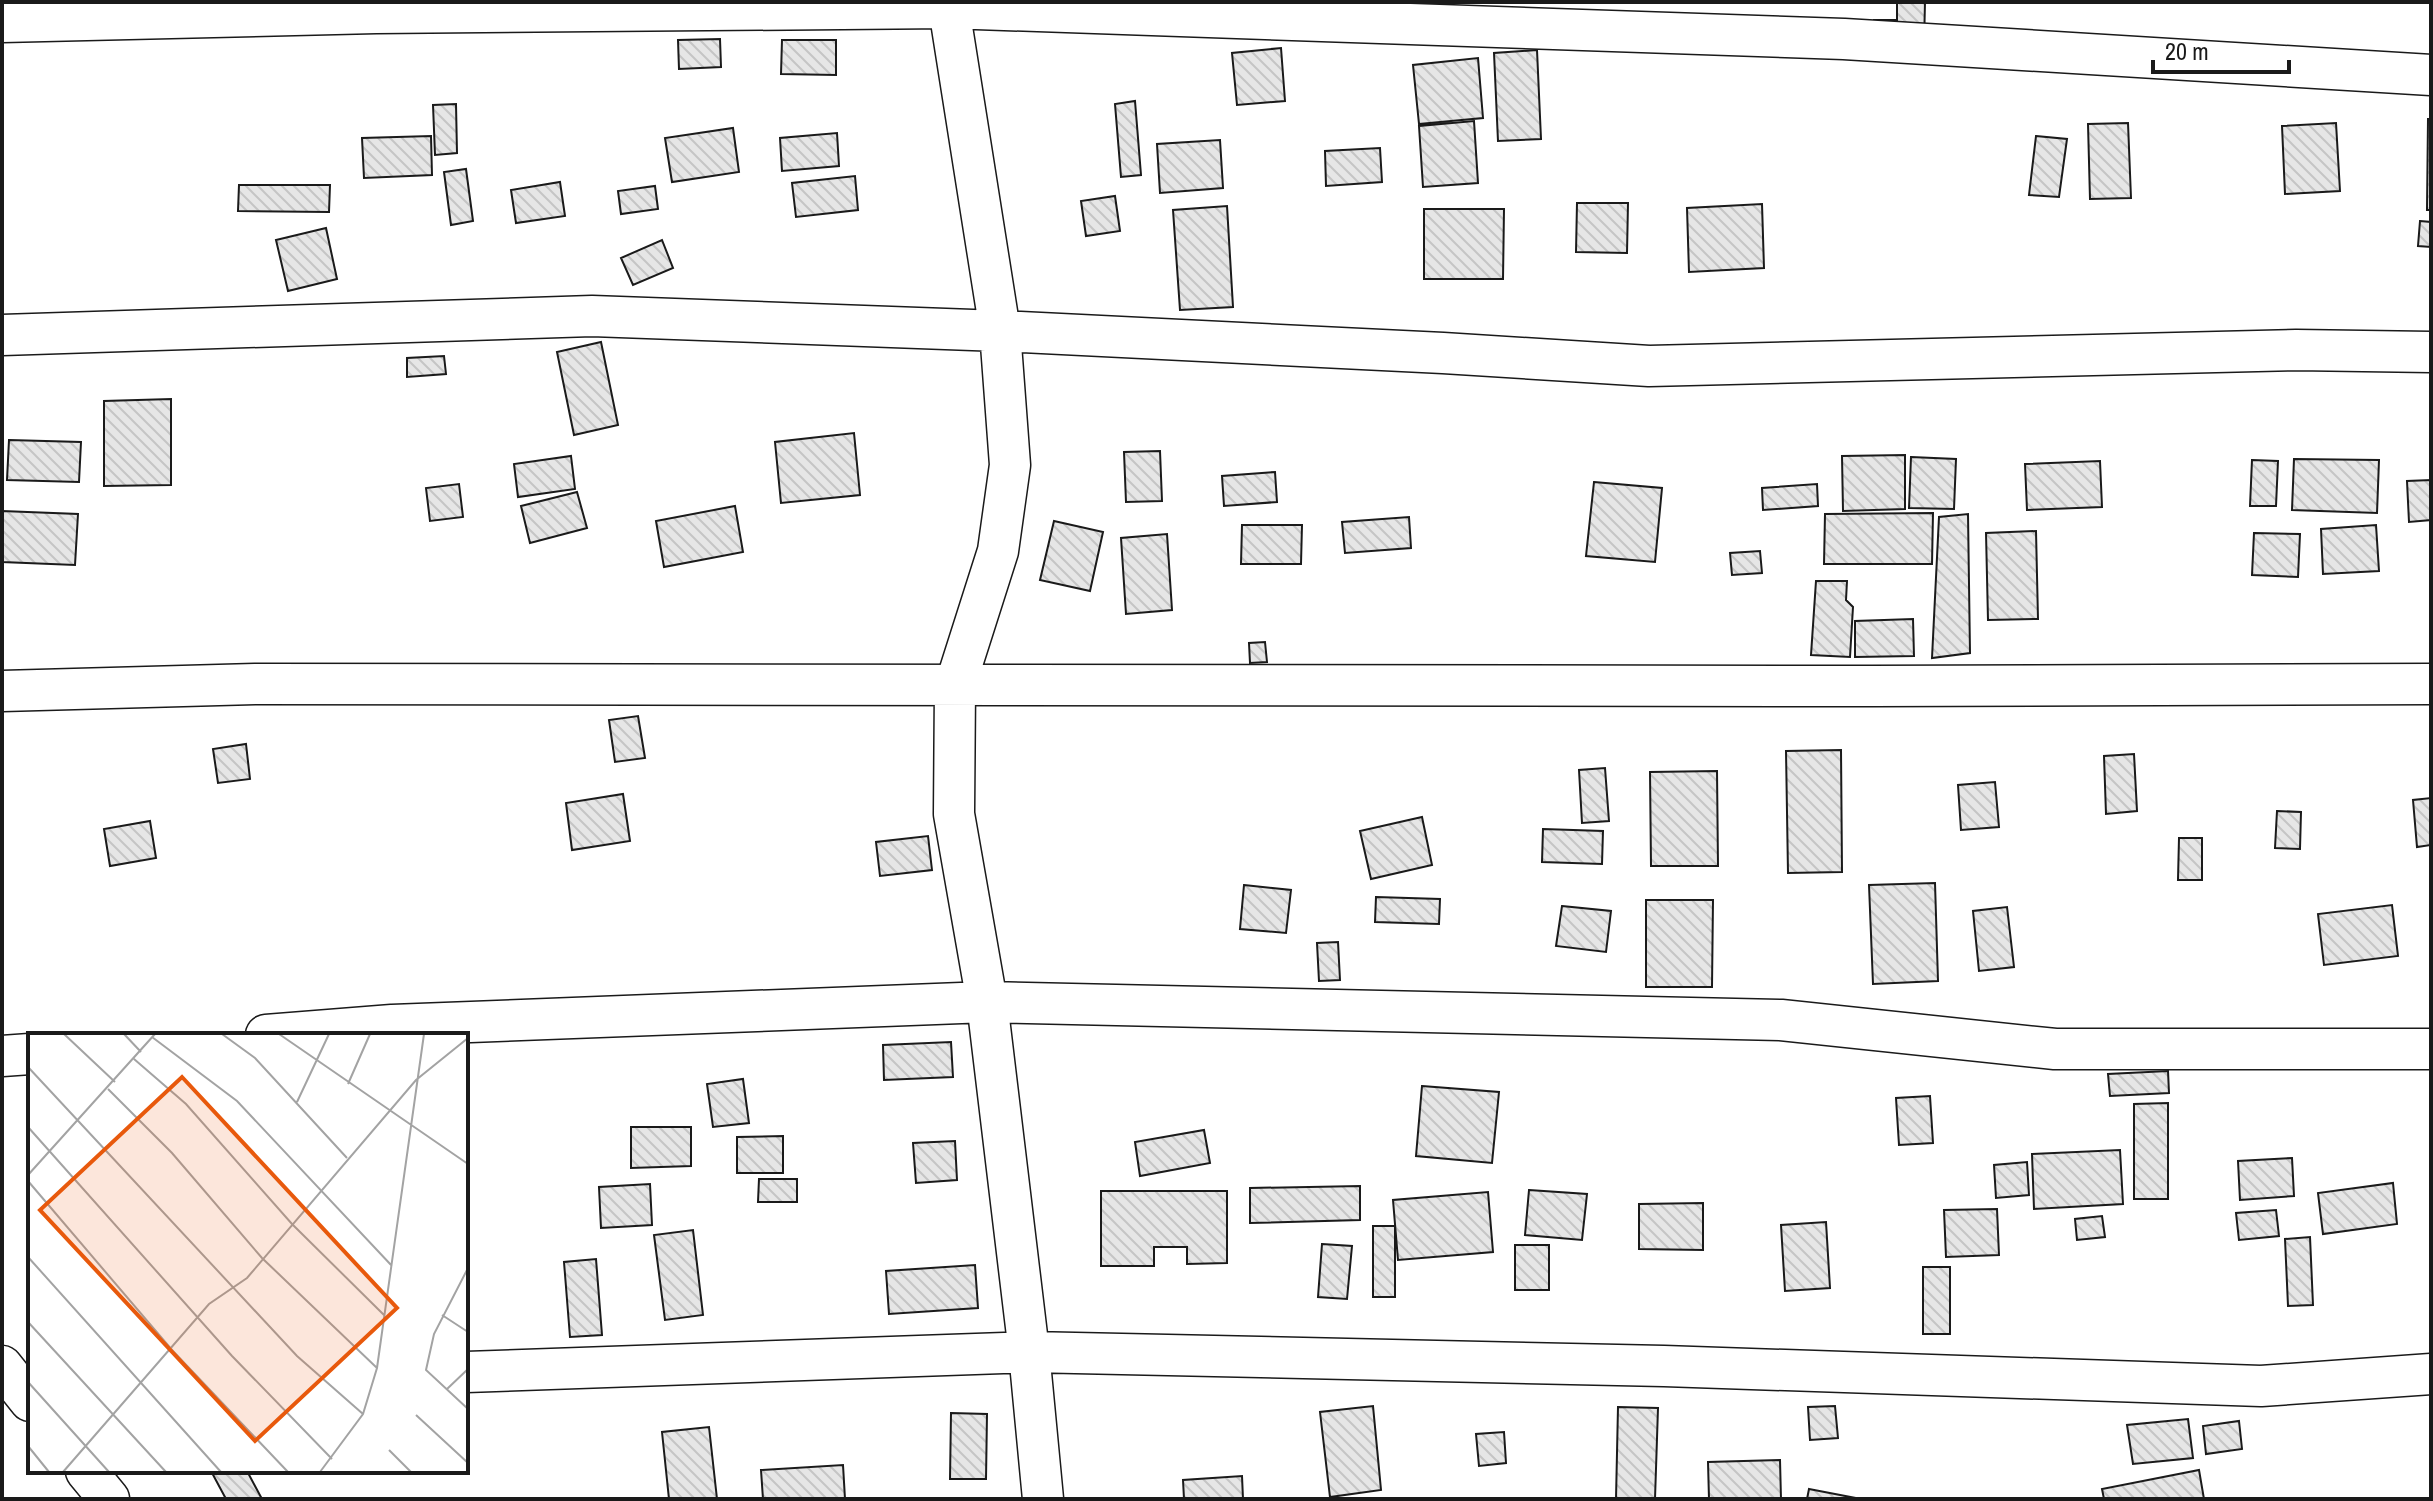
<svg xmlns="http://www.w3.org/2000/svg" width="2433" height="1501" font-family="'Archivo Narrow',sans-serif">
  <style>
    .building { fill: url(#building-back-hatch); stroke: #1a1a1a; stroke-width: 2 }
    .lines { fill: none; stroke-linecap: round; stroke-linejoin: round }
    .street-casing { stroke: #1a1a1a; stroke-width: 43 }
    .street { stroke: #fff; stroke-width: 40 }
    .inset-road { fill: none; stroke: #a3a3a3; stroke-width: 2 }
    .view { fill: #e8590c; fill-opacity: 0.15; stroke: #e8590c; stroke-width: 4 }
    .inset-edge { fill: none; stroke: #1a1a1a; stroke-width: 4 }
  </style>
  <defs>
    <pattern id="building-back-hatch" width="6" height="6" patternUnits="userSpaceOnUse" patternTransform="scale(2)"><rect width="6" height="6" fill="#e6e6e6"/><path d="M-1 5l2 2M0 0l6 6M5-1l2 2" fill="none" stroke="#c5c5c5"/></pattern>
  </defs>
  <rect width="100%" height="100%" fill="#fff"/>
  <path class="building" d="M 1897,2 L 1925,2 L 1924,45 L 1873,43 L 1874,20 L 1897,20 Z
    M 720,39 L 721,67 L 679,69 L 678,40 Z
    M 782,40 L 836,40 L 836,75 L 781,74 Z
    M 1281,48 L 1285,101 L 1237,105 L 1232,53 Z
    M 1537,50 L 1541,139 L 1498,141 L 1494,53 Z
    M 1478,58 L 1483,118 L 1419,124 L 1413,65 Z
    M 1135,101 L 1141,175 L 1121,177 L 1115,104 Z
    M 456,104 L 457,153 L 435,155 L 433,105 Z
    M 2428,119 L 2431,119 L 2431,210 L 2427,210 Z
    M 1474,121 L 1478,183 L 1423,187 L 1419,126 Z
    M 2128,123 L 2131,198 L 2090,199 L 2088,124 Z
    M 2336,123 L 2340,191 L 2285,194 L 2282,126 Z
    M 733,128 L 739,172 L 672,182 L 665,138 Z
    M 837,133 L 839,166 L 782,171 L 780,138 Z
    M 431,136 L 432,175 L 364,178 L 362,138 Z
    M 2036,136 L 2067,139 L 2059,197 L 2029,195 Z
    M 1220,140 L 1223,188 L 1160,193 L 1157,144 Z
    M 1380,148 L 1382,182 L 1326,186 L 1325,151 Z
    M 466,169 L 473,221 L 451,225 L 444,172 Z
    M 855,176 L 858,210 L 796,217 L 792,183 Z
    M 560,182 L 565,216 L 516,223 L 511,190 Z
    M 239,185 L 330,185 L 329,212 L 238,211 Z
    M 655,186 L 658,209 L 621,214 L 618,191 Z
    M 1115,196 L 1120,231 L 1086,236 L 1081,201 Z
    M 1577,203 L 1628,203 L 1627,253 L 1576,252 Z
    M 1762,204 L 1764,268 L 1689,272 L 1687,208 Z
    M 1227,206 L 1233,307 L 1180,310 L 1173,210 Z
    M 1424,209 L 1504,209 L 1503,279 L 1424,279 Z
    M 2420,221 L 2431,222 L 2431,247 L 2418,246 Z
    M 326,228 L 337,279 L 288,291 L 276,240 Z
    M 662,240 L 673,268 L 633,285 L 621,258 Z
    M 601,342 L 618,425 L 574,435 L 557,352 Z
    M 444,356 L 446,374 L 407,377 L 407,358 Z
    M 171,399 L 171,485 L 104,486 L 104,401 Z
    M 854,433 L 860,495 L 781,503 L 775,442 Z
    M 9,440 L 81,442 L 79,482 L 7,480 Z
    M 1160,451 L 1162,501 L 1126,502 L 1124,452 Z
    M 1905,455 L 1905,509 L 1843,511 L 1842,456 Z
    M 571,456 L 575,489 L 518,497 L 514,464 Z
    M 1911,457 L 1956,459 L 1954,509 L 1909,508 Z
    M 2294,459 L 2379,460 L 2377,513 L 2292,510 Z
    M 2252,460 L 2278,461 L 2276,506 L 2250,506 Z
    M 2100,461 L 2102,507 L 2027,510 L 2025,464 Z
    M 1275,472 L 1277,502 L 1224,506 L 1222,476 Z
    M 2431,480 L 2431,520 L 2409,522 L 2407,481 Z
    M 1594,482 L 1662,488 L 1655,562 L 1586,556 Z
    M 459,484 L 463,517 L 430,521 L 426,488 Z
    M 1817,484 L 1818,506 L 1763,510 L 1762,488 Z
    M 577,492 L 587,528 L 530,543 L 521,506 Z
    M 735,506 L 743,552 L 664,567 L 656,521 Z
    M 2,511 L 78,514 L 75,565 L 2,562 Z
    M 1933,513 L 1932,564 L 1824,564 L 1825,514 Z
    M 1968,514 L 1970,653 L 1932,658 L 1939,517 Z
    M 1409,517 L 1411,548 L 1345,553 L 1342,522 Z
    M 1054,521 L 1103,532 L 1090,591 L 1040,580 Z
    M 1242,525 L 1302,525 L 1301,564 L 1241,564 Z
    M 2376,525 L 2379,571 L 2323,574 L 2321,529 Z
    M 2036,531 L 2038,619 L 1988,620 L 1986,533 Z
    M 2254,533 L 2300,534 L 2298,577 L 2252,575 Z
    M 1167,534 L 1172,610 L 1126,614 L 1121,538 Z
    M 1760,551 L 1762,573 L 1732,575 L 1730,553 Z
    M 1816,581 L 1847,581 L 1846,600 L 1853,607 L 1850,657 L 1811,655 Z
    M 1913,619 L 1914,656 L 1855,657 L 1855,621 Z
    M 1265,642 L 1267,662 L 1250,663 L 1249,643 Z
    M 638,716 L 645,758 L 615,762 L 609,720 Z
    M 246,744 L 250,779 L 218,783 L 213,749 Z
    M 1841,750 L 1842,872 L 1788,873 L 1786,751 Z
    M 2134,754 L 2137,811 L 2106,814 L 2104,756 Z
    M 1605,768 L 1609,821 L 1582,823 L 1579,770 Z
    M 1717,771 L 1718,866 L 1651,866 L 1650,772 Z
    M 1995,782 L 1999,827 L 1961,830 L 1958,785 Z
    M 623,794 L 630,841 L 572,850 L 566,803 Z
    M 2431,798 L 2431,845 L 2417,847 L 2413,800 Z
    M 2277,811 L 2301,812 L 2300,849 L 2275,848 Z
    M 1422,817 L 1432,865 L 1371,879 L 1360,831 Z
    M 150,821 L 156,858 L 110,866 L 104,829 Z
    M 1543,829 L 1603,831 L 1602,864 L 1542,862 Z
    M 928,836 L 932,870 L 880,876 L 876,842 Z
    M 2179,838 L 2202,838 L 2202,880 L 2178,880 Z
    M 1935,883 L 1938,981 L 1873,984 L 1869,885 Z
    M 1244,885 L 1291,890 L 1286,933 L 1240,929 Z
    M 1376,897 L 1440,899 L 1439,924 L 1375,922 Z
    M 1646,900 L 1713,900 L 1712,987 L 1646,987 Z
    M 2392,905 L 2398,956 L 2324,965 L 2318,914 Z
    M 1562,906 L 1611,911 L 1606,952 L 1556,946 Z
    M 2007,907 L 2014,967 L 1979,971 L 1973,911 Z
    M 1338,942 L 1340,980 L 1319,981 L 1317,943 Z
    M 951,1042 L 953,1077 L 884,1080 L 883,1045 Z
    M 2168,1071 L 2169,1093 L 2110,1096 L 2108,1074 Z
    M 743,1079 L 749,1123 L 713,1127 L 707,1084 Z
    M 1422,1086 L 1499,1092 L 1492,1163 L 1416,1156 Z
    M 1930,1096 L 1933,1143 L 1899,1145 L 1896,1098 Z
    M 2168,1103 L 2168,1199 L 2134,1199 L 2134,1104 Z
    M 631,1127 L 691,1127 L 691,1166 L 631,1168 Z
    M 1204,1130 L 1210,1163 L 1140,1176 L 1135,1142 Z
    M 783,1136 L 783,1173 L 737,1173 L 737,1137 Z
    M 955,1141 L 957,1180 L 916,1183 L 913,1143 Z
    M 2120,1150 L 2123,1204 L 2034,1209 L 2032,1154 Z
    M 2292,1158 L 2294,1196 L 2240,1200 L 2238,1161 Z
    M 2027,1162 L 2029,1195 L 1996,1198 L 1994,1165 Z
    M 759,1179 L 797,1179 L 797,1202 L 758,1202 Z
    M 2393,1183 L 2397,1224 L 2323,1234 L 2318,1193 Z
    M 650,1184 L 652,1225 L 601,1228 L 599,1187 Z
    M 1360,1186 L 1360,1220 L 1250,1223 L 1250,1188 Z
    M 1529,1190 L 1587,1194 L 1582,1240 L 1525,1235 Z
    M 1101,1191 L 1227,1191 L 1227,1263 L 1187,1264 L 1187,1247 L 1154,1247 L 1154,1266 L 1101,1266 Z
    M 1488,1192 L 1493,1252 L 1398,1260 L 1393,1200 Z
    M 1703,1203 L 1703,1250 L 1639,1249 L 1639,1204 Z
    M 1997,1209 L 1999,1255 L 1946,1257 L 1944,1210 Z
    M 2276,1210 L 2279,1236 L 2239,1240 L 2236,1213 Z
    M 2102,1216 L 2105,1237 L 2077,1240 L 2075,1219 Z
    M 1826,1222 L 1830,1288 L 1785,1291 L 1781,1225 Z
    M 1373,1226 L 1395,1226 L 1395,1297 L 1373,1297 Z
    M 693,1230 L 703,1315 L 665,1320 L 654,1235 Z
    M 2310,1237 L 2313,1305 L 2288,1306 L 2285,1239 Z
    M 1322,1244 L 1352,1246 L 1347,1299 L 1318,1297 Z
    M 1515,1245 L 1549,1245 L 1549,1290 L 1515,1290 Z
    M 596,1259 L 602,1335 L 570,1337 L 564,1262 Z
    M 975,1265 L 978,1308 L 889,1314 L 886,1271 Z
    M 1923,1267 L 1950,1267 L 1950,1334 L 1923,1334 Z
    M 1373,1406 L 1381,1490 L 1330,1497 L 1320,1412 Z
    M 1835,1406 L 1838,1438 L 1810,1440 L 1808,1407 Z
    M 1618,1407 L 1658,1408 L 1655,1499 L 1616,1499 Z
    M 951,1413 L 987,1414 L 986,1479 L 950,1479 Z
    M 2188,1419 L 2193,1458 L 2133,1464 L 2127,1425 Z
    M 2239,1421 L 2242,1449 L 2206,1454 L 2203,1426 Z
    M 709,1427 L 717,1499 L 669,1499 L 662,1432 Z
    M 1504,1432 L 1506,1463 L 1479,1466 L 1476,1434 Z
    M 1780,1460 L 1781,1499 L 1709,1499 L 1708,1462 Z
    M 843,1465 L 845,1499 L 763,1499 L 761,1470 Z
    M 2199,1470 L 2204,1499 L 2104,1499 L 2102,1489 Z
    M 211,1471 L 247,1471 L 262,1499 L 226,1499 Z
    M 1242,1476 L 1243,1499 L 1184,1499 L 1183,1480 Z
    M 1809,1489 L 1861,1499 L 1807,1499 Z"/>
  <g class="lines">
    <defs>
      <path id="street" d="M 948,2 L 1000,331 L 1010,465 L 998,551 L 955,686 L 954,814 L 987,1002 L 1029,1352 L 1043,1499
        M 2,22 L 376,13 L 948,8 L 1844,39 L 2431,75
        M 2,335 L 592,316 L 1000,331 L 1443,353 L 1649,366 L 2296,350 L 2431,352
        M 2,691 L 255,684 L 1872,686 L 2431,684
        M 266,1035 L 392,1025 L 987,1002 L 1781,1020 L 2055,1049 L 2431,1049
        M 2,1056 L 30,1054
        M 2,1366 L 30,1401
        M 466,1372 L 1029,1352 L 1664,1366 L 2261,1386 L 2431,1374
        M 86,1471 L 109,1499"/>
    </defs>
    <use href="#street" class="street-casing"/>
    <use href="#street" class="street"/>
  </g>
  <g transform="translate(28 1033)">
    <rect width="440" height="440" fill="#fff"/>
    <path class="inset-road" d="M 36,1 L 87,49M 96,1 L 113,19M 194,1 L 227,25 L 319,125M 251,1 L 440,131M 124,4 L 209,68 L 364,233M 106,26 L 158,71 L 264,191 L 356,282M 0,34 L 269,323 L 335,381M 320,51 L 342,1M 80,56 L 144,120 L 234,225 L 349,335M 269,69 L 301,1M 0,94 L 204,323 L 304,426M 0,142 L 127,1M 0,148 L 144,317 L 260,439M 0,224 L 193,439M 440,235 L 406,301 L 398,337 L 440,376M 414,282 L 440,299M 0,289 L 138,439M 0,349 L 81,439M 419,356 L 440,336M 388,382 L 440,430M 0,413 L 21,439M 361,417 L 383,439M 35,439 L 181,271 L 219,245 L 388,47 L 440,5M 292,439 L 335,381 L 349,335 L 396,1"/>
    <path class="view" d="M 154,44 L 369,275 L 227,408 L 12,177 Z"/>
    <rect width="440" height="440" class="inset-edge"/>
  </g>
  <rect width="2433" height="1501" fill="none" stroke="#1a1a1a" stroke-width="8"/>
  <path d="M2153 60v12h136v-12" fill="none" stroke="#1a1a1a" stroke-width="4"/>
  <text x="2165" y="60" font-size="24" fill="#1a1a1a" stroke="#ffffff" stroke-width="6" paint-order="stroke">20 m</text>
</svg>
